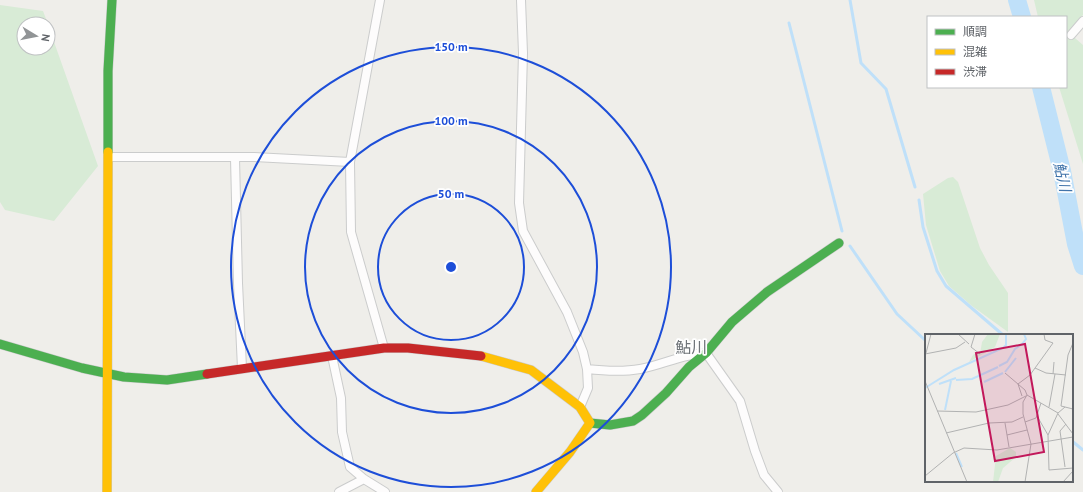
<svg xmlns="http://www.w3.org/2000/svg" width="1083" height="492" font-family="'PT Sans','Noto Sans JP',sans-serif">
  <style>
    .green { fill: #d8ebd6 }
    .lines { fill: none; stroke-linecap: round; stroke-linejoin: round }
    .stream { stroke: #bfe0f9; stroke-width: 3 }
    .river { stroke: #bfe0f9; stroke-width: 18 }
    .street-casing { stroke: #cbcccc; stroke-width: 10 }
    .fast-casing { stroke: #cacacb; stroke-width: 10 }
    .slow-casing { stroke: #cacacb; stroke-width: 10 }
    .jam-casing { stroke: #cacacb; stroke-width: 10 }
    .street { stroke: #fdfcfc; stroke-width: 8 }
    .fast { stroke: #4caf50; stroke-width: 9 }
    .slow { stroke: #ffc107; stroke-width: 9 }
    .jam { stroke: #c62828; stroke-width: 9 }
    .ring { fill: none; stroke: #1d4ed8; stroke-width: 2 }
    .labels { text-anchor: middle; stroke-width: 3.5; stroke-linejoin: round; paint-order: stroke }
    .water-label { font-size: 15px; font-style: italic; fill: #4174aa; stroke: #fff }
    .quarter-label { font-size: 16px; fill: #70757a; stroke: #fff }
    .inset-river { fill: none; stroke: #bfe0f9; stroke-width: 2 }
    .inset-road { fill: none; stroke: #b1b2b2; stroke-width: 1 }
    .view { fill: #c2185b; fill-opacity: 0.15; stroke: #c2185b; stroke-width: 2 }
    .inset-edge { fill: none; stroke: #5f6368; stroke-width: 2 }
    .centre { fill: #1d4ed8; stroke: #fff; stroke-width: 2 }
    .ring-label { font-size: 12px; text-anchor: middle; font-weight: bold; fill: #1d4ed8; stroke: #fff; stroke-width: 3.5; stroke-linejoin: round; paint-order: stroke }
  </style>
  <rect width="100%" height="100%" fill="#efeeea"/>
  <path class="green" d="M 1034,0 L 1083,0 L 1083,15 L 1068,32 L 1083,45 L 1083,164 L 1059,87 L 1066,87 L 1066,17 L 1038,17 Z
    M 0,5 L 43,11 L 48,24 L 24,24 L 24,48 L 48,48 L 48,25 L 98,166 L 54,221 L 5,210 L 0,202 Z
    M 953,177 L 958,182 L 980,248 L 989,265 L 1008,293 L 1008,332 L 972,306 L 949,286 L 940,271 L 926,225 L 923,194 L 948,178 Z"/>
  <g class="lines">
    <path class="stream" d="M 850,0 L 861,63 L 886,89 L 915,187
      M 789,23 L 842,231
      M 919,200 L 923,227 L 937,271 L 946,286 L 1003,335
      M 850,246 L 897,314 L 926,341
      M 1072,441 L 1083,450"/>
    <path class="river" d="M 1017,0 L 1022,17
      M 1041,87 L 1062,171 L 1076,244 L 1083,266"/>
    <defs>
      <path id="street" d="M 380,0 L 350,162 L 351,232 L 384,348
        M 521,0 L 523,53 L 519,203 L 523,231 L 567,312 L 583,352 L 587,369 L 588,388 L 580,407
        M 1071,35 L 1083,21
        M 108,157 L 254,157 L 350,162
        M 235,158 L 238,283 L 242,368
        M 332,356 L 341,398 L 342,432 L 350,467 L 364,479 L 385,492
        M 587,369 C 605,371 623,372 640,369 C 662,365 683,354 706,353 L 740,401 L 755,451 L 764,475 L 778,492
        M 339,492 L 364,479"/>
      <path id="fast" d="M 108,152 L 108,71 L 112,0
        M 0,344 L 82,368 L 124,377 L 167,380 L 207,374
        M 590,423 L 610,425 L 633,421 L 642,415 L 666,393 L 689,367 L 706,353 L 732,322 L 767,292 L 839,243"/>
      <path id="slow" d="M 481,356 L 531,370 L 580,407 L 590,423
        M 107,492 L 108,152
        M 536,492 L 570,452 L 590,423"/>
      <path id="jam" d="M 207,374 L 384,348 L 408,348 L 481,356"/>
    </defs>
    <use href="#street" class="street-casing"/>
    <use href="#fast" class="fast-casing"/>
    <use href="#slow" class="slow-casing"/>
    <use href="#jam" class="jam-casing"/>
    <use href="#street" class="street"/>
    <use href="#fast" class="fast"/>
    <use href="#slow" class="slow"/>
    <use href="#jam" class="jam"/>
  </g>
  <g class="ring">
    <circle cx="451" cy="267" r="73"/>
    <circle cx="451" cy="267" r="146"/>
    <circle cx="451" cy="267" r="220"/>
  </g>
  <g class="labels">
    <g class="water-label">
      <text transform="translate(1062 177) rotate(77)" y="5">鮎川</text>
    </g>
    <g class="quarter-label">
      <text x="691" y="353">鮎川</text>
    </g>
  </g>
  <g transform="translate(925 334)">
    <rect width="148" height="148" fill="#efeeea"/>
    <path d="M 63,0 L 75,0 L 70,13 L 44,28 L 48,21 L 52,18 L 55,20 L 57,8 ZM 85,114 L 91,118 L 91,123 L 78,134 L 73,148 L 68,148 L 71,122 Z" fill="#d8ebd6"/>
    <path class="inset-river" d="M 74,32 L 82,28 L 90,15 L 97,10 L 101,5 L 99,0M 80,38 L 91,24M 31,46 L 47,45 L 73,33M 59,48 L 78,39M 14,50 L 31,44M 0,54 L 29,36 L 78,14 L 81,11 L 81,0M 20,76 L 26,47M 31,119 L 37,133"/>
    <path class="inset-road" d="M 33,0 L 44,10M 50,0 L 46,13 L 55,20M 1,19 L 6,0M 0,20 L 31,14 L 40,8M 110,34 L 121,39 L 141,41M 80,39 L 100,56 L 102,61 L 133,79M 128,40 L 129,28M 0,47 L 42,148M 97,62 L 93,50 L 105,41 L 128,9 L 120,6 L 119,0M 124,73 L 130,40M 140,73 L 136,72 L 143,21 L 148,9M 12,77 L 51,78 L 83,71 L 101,62M 133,80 L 148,100M 112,82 L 123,101 L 124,136 L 148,134M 100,88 L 111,84 L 116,69M 80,89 L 84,113M 21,99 L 64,89 L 87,88 L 98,83M 82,101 L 102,96M 123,101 L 133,79 L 140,73 L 148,75M 140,133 L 135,97 L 141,90M 0,142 L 28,119 L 39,114 L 72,116 L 148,103M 100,148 L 106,110 L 98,80 L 98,68 L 102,61M 138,148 L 148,137"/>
    <path class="view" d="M 100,10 L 119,118 L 70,127 L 51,19 Z"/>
    <rect width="148" height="148" class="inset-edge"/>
  </g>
  <circle cx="451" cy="267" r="6" class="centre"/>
  <g class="ring-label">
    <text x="451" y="51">150 m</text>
    <text x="451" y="125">100 m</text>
    <text x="451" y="198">50 m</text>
  </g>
  <rect x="927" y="16" width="140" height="72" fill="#ffffff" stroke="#bfc1c3"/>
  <rect x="935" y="29" width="20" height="6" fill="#4caf50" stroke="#bfc1c3"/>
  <text x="963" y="36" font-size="12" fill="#5f6368">順調</text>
  <rect x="935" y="49" width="20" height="6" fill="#ffc107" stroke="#bfc1c3"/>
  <text x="963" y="56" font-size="12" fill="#5f6368">混雑</text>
  <rect x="935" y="69" width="20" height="6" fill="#c62828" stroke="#bfc1c3"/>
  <text x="963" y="76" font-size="12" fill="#5f6368">渋滞</text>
  <g transform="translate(36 36) rotate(100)"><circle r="19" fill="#ffffff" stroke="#bfc1c3"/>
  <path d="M0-3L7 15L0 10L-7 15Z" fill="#919496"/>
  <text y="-6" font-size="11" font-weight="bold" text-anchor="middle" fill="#5f6368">N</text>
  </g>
</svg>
